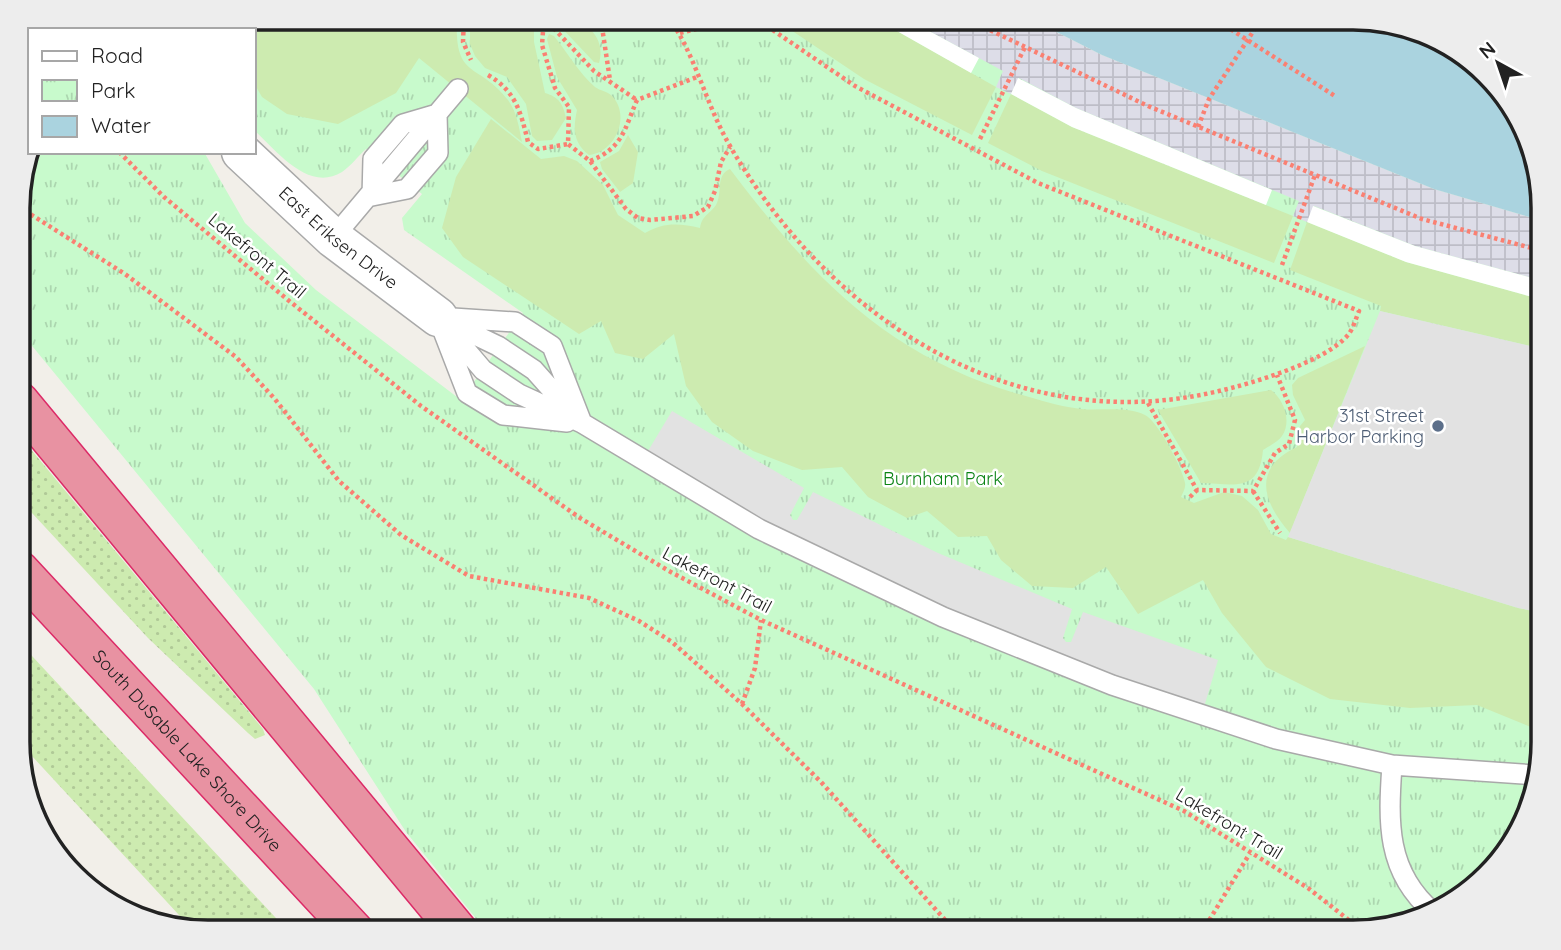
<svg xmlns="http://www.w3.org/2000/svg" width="1561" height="950" font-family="Quicksand,sans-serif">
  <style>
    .grass { fill: url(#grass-dots) }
    .park { fill: url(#park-tufts) }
    .garden { fill: #cdebb0 }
    .parking { fill: #e2e2e2 }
    .plaza { fill: url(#plaza-grid) }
    .water { fill: #aad3df }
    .pier { fill: #fff }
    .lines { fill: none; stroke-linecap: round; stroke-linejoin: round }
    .lane-casing { stroke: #a9a9a9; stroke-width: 22 }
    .street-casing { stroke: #a9a9a9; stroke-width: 41 }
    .highway-casing { stroke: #dc2a67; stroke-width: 41 }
    .path { stroke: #fa8072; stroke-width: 4.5; stroke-dasharray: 3.5 3.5; stroke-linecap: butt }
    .lane { stroke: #fff; stroke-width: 19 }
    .street { stroke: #fff; stroke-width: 38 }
    .highway { stroke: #e892a2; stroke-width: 38 }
    .service-dot { fill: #5c6f8a; stroke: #fff; stroke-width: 2.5 }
    .labels { text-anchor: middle; stroke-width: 5; stroke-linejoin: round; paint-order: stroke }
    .street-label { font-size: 18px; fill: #222; stroke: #fff }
    .service-label { font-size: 18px; fill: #4e5e75; stroke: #fff; text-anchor: end }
    .park-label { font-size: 18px; fill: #0c8416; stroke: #fff }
    .rim { fill: none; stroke: #222; stroke-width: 3.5 }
  </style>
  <defs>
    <pattern id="grass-dots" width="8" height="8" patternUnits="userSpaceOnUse" patternTransform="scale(1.75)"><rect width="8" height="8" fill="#cdebb0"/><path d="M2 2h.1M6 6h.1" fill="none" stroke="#b0c997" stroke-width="1.8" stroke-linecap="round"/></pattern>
    <pattern id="park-tufts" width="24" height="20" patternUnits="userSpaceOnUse" patternTransform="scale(1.75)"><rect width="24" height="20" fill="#c8facc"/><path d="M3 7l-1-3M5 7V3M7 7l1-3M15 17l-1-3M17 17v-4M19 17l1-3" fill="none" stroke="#acd6af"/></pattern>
    <pattern id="plaza-grid" width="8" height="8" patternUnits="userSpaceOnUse" patternTransform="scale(1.75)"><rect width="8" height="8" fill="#dddde8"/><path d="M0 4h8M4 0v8" fill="none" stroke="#bdbdc7"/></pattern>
  </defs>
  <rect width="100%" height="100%" fill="#f2efe9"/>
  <path class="grass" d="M 19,435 L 263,729 L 265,735 L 255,739 L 248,733 L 148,638 L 19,499 Z
    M 19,642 L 289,932 L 207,932 L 191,928 L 19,742 Z"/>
  <path class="park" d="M 208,18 L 1029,18 L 1102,55 L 1434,189 L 1543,221 L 1543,754 L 1512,848 L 1448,907 L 1365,932 L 487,932 L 406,832 L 314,689 L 19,330 L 19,183 L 30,148 L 30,152 L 204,152 L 245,223 L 316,290 L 461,400 L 523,313 L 404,230 L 402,218 L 422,194 L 366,149 C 358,156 351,166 342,172 C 308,193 276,150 254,130 L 254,30 L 150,29 Z"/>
  <path class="garden" d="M 208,18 L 457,18 C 454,81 478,61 508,100 C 517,112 519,128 522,142 L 419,58 L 396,93 L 338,124 L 287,114 L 262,97 L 254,83 L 254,30 L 164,30 L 163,26 Z
    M 470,18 L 534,20 L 534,42 L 545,93 C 559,97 563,104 566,118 L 552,140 L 537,141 L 532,136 L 526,104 L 507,77 L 485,68 L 475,56 L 470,44 Z
    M 559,18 C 583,17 607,36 599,63 L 594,62 L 557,23 Z
    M 773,18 L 874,18 L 996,87 L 972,135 L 864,79 Z
    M 549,34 L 554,36 C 567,52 579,73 595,87 C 600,91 608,91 613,97 C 631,118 614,153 589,155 C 573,143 573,128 577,110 L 557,77 L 547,39 Z
    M 1011,94 L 1072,127 L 1293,216 L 1274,263 L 1042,171 L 988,143 Z
    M 491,119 L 541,159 L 564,156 L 577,161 L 603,185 L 618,215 L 645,233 C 663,222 680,223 700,228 C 702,215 710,214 716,205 C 723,193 715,175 730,169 C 814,280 891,360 1029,397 C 1046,402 1064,407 1081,409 C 1100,411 1127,406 1145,415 C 1157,420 1183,469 1185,483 C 1186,488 1183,492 1181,497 L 1194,503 L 1224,492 L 1242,496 L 1258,510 L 1271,534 L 1286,540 L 1288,537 L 1518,608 L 1543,613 L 1543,732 L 1477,705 L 1410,708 L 1330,699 L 1266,667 L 1222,613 L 1203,580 L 1138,614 L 1106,567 L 1073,588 L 1032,586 L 1001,560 L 987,536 L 958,537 L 927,511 L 907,518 L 868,497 L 842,467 L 802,470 L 753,451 L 712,422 L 686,386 L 674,334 L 643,359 L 615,353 L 601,321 L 579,334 L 463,257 L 442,228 L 456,177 Z
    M 628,135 L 638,152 L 633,183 L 620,192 L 602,169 L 600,162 L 619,151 Z
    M 1307,222 L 1406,262 L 1543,300 L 1543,349 L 1380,311 L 1381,306 L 1290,270 Z
    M 1365,346 L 1290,533 C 1262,501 1252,468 1297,447 L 1300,426 L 1305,420 L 1293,395 L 1292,385 L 1298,378 Z
    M 1271,390 C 1284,400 1292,421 1282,436 C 1278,442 1269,446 1263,450 C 1259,493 1235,484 1201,483 L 1158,410 Z"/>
  <path class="parking" d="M 1380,311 L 1543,349 L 1543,613 L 1518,608 L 1288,537 Z
    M 672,411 L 804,488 L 790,515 L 793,520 L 797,520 L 813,492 L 938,553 L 1072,609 L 1063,638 L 1066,642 L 1071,642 L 1083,612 L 1218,660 L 1201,717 L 943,617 L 642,461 Z"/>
  <path class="plaza" d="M 905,18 L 1029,18 L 1102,55 L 1434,189 L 1543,221 L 1543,281 L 1415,246 L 1314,206 L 1307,222 L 1293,216 L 1299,201 L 1076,108 L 1019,78 L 1011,94 L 996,87 L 1003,71 Z"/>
  <path class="water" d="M 1029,18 L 1354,18 L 1459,49 L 1518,112 L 1543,195 L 1543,221 L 1434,189 L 1102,55 Z"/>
  <path class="pier" d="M 874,18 L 905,18 L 979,58 L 971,73 Z
    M 1018,78 L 1076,108 L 1272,190 L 1266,205 L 1072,127 L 1011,94 Z
    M 1313,206 L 1415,246 L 1543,281 L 1543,300 L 1406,262 L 1307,222 Z"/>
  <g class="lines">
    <defs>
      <path id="lane" d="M 372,196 L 407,189 L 438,153 L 437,114
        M 372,196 L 373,159 L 403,124 L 437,114
        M 333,238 L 458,89
        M 438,317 L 483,370 L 519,394 L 582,423 L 759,529 L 943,617 L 1112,685 L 1276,739 L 1392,765 L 1536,775
        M 438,317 L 515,322 L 552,346 L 582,423
        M 448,322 L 498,346 L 534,370 L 574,415
        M 443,331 L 467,393 L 503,415 L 567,422
        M 1392,765 C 1388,822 1386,872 1433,912"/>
      <g id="street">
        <path id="s1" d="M 241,152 L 333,238 L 438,317"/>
      </g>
      <g id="highway">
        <path d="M 19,401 L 459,932"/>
        <path id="s2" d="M 19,570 L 355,932"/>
      </g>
    </defs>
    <use href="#lane" class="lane-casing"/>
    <use href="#street" class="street-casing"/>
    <use href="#highway" class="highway-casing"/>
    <path class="path" d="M 464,18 L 463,42 L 471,60
      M 544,18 L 542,45 L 555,88 L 569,107 L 568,144 L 590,161 L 626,209 L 638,218 L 650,220 L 693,216 L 708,207 L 715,191 L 721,162 L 730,147
      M 544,18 L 594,71 L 637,100
      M 590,18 L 602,27 L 610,80
      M 669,18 C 696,56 706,105 730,146 C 830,319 1014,440 1219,391 C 1253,383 1325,362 1348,335 C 1353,329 1356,318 1359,311 L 1038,183 L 855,86 L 755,18
      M 965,18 L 1148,106 L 1422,219 L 1543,251
      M 1213,18 L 1335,96
      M 1367,22 L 1378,29
      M 680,33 L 742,18
      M 488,75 C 516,91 521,113 528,142 L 538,149 L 568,144
      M 1198,127 L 1209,99 L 1262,18
      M 980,139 L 1025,47
      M 119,152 L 164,197 L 288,300 L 421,406 L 580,518 L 669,571 L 761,620 L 1184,811 L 1308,888 L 1364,932
      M 590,161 C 623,148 624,130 637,100 L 697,77
      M 19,207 L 125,274 L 236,357 L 274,398 L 339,481 L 401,535 L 469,576 L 589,598 L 639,621 L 672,642 L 742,704 L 821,782 L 956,932
      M 1282,265 L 1315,175
      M 1148,403 L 1197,490 L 1253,491 L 1275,453 L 1289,444 L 1295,420 L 1277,375
      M 1253,491 L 1280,533
      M 1190,497 L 1197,490
      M 742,704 L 755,668 L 761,620
      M 1202,932 L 1250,853"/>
    <use href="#lane" class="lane"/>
    <use href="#street" class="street"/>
    <use href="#highway" class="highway"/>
  </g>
  <circle class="service-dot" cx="1438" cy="426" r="7"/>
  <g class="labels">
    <g class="street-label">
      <text dy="6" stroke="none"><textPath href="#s1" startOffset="130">East Eriksen Drive</textPath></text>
      <text transform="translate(257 256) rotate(40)" y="6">Lakefront Trail</text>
      <text transform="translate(717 580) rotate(28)" y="6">Lakefront Trail</text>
      <text dy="6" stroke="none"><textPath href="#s2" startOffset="247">South DuSable Lake Shore Drive</textPath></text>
      <text transform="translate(1229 824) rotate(31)" y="6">Lakefront Trail</text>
    </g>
    <g class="service-label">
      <text x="1424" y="422">31st Street<tspan x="1424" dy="21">Harbor Parking</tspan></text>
    </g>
    <g class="park-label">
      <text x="943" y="485">Burnham Park</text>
    </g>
  </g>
  <path d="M0 0H1561V950H0ZM208 30H1353A178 178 0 0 1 1531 208V742A178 178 0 0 1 1353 920H208A178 178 0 0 1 30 742V208A178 178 0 0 1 208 30Z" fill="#ededed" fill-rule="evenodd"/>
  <path class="rim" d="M208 30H1353A178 178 0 0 1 1531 208V742A178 178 0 0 1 1353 920H208A178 178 0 0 1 30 742V208A178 178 0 0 1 208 30Z"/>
  <rect x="28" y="28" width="228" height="126" fill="#ffffff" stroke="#a7a7a7" stroke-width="2"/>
  <rect x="42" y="51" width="35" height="10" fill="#ffffff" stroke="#a7a7a7" stroke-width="2"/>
  <text x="91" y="63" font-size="21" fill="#222222">Road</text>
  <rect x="42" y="80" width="35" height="21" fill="url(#park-tufts)" stroke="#a7a7a7" stroke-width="2"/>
  <text x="91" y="98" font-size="21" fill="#222222">Park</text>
  <rect x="42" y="116" width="35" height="21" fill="#aad3df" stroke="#a7a7a7" stroke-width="2"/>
  <text x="91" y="133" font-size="21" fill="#222222">Water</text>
  <g transform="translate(1498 63) rotate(320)" stroke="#ffffff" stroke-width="5" paint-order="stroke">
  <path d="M0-5L12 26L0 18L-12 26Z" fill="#222222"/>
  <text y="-10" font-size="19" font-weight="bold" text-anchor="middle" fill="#222222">N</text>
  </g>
</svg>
